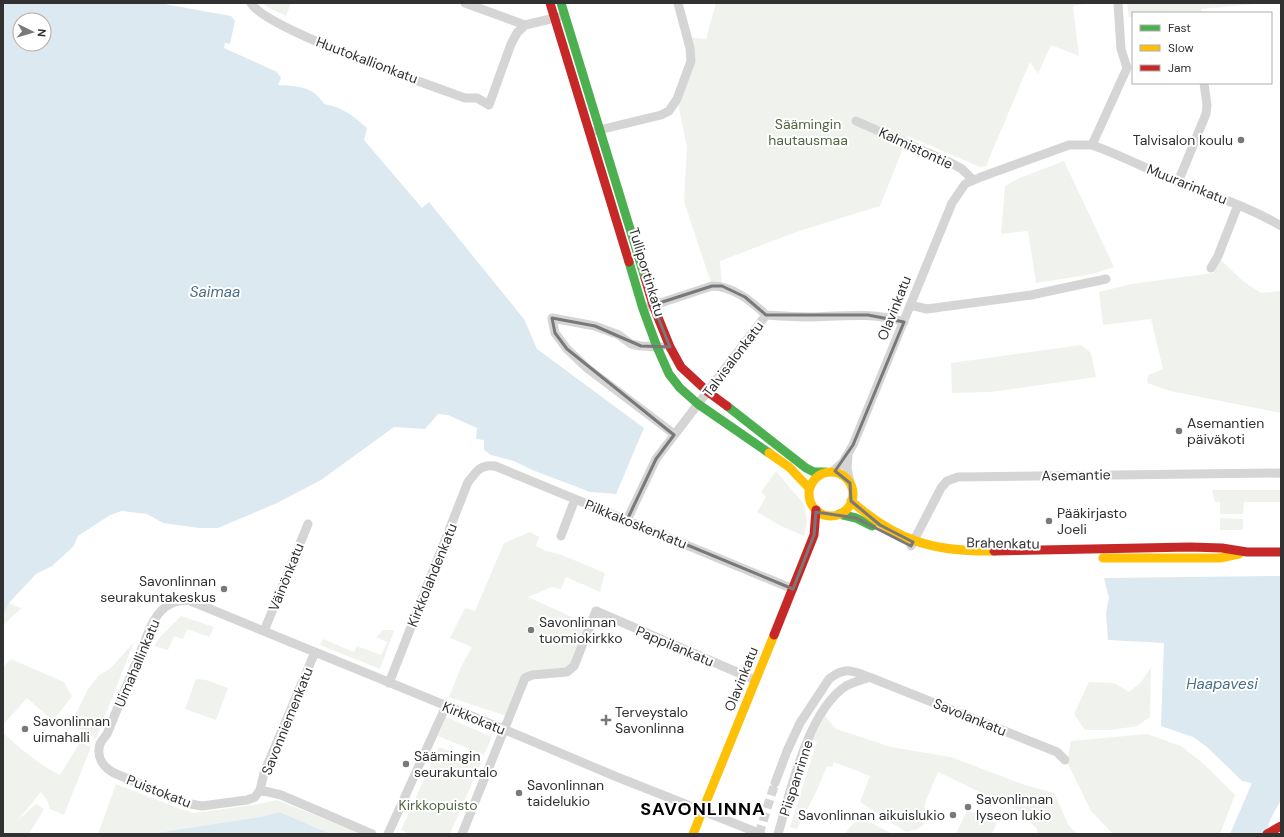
<svg xmlns="http://www.w3.org/2000/svg" width="1284" height="837" font-family="'DM Sans',sans-serif">
  <style>
    .green { fill: #f0f3ed }
    .water { fill: #dde9f0; fill-rule: evenodd }
    .lines { fill: none; stroke-linecap: round; stroke-linejoin: round }
    .street-tunnel { stroke: #d6d6d6; stroke-width: 9; stroke-dasharray: 9 4.5; stroke-linecap: butt }
    .street { stroke: #d5d5d5; stroke-width: 9 }
    .fast { stroke: #4caf50; stroke-width: 9 }
    .slow { stroke: #ffc107; stroke-width: 9 }
    .jam { stroke: #c62828; stroke-width: 9 }
    .marked { fill: none; stroke: #797979; stroke-width: 3; stroke-linejoin: round }
    .poi-dot { fill: #797979; stroke: #fff; stroke-width: 1.5 }
    .labels { text-anchor: middle; stroke-width: 4; stroke-linejoin: round; paint-order: stroke }
    .street-label { font-size: 14px; fill: #313131; stroke: #fff }
    .park-label { font-size: 14px; fill: #546743; stroke: #fff }
    .poi-label { font-size: 14px; fill: #313131; stroke: #fff; text-anchor: start }
    .water-label { font-size: 15px; font-style: italic; fill: #486f89; stroke: #fff }
    .district-label { font-size: 18px; font-weight: bold; letter-spacing: 1px; fill: #000; stroke: #fff }
  </style>
  <rect width="100%" height="100%" fill="#fff"/>
  <path class="green" d="M 262,3 L 291,3 L 286,16 L 269,8 Z
    M 716,3 L 1090,3 L 1073,6 L 1079,56 L 1051,45 L 1038,74 L 1030,62 L 986,166 L 980,167 L 908,136 L 880,206 L 802,230 L 720,261 L 722,286 L 712,286 L 684,201 L 687,147 L 677,99 L 691,61 L 687,37 L 706,39 Z
    M 1127,3 L 1265,3 L 1201,9 L 1202,13 L 1133,13 L 1133,17 L 1129,17 Z
    M 1064,161 L 1114,267 L 1093,274 L 1036,283 L 1028,231 L 1001,234 L 1005,186 L 1017,179 Z
    M 1220,259 L 1243,281 L 1261,293 L 1281,291 L 1281,413 L 1170,391 L 1147,383 L 1148,375 L 1163,369 L 1151,319 L 1103,325 L 1099,292 L 1131,284 L 1213,273 Z
    M 1081,345 L 1091,353 L 1096,377 L 991,392 L 952,393 L 951,363 Z
    M 776,471 L 804,504 L 807,522 L 804,536 L 781,526 L 757,512 L 766,497 L 761,492 Z
    M 1212,490 L 1281,490 L 1281,502 L 1244,502 L 1243,514 L 1220,514 L 1220,502 L 1215,502 Z
    M 1220,518 L 1243,519 L 1243,530 L 1220,530 Z
    M 530,532 L 539,537 L 536,546 L 546,551 L 562,555 L 605,573 L 600,592 L 566,577 L 561,589 L 552,587 L 528,597 L 590,625 L 574,666 L 525,678 L 509,717 L 449,697 L 461,667 L 472,647 L 450,638 L 465,608 L 475,611 L 504,543 Z
    M 9,603 L 20,608 L 23,607 L 3,625 L 3,616 Z
    M 181,616 L 214,627 L 209,637 L 187,629 L 183,639 L 174,636 L 168,650 L 154,646 L 160,637 Z
    M 383,630 L 392,630 L 394,631 L 380,669 L 320,645 L 323,639 L 354,652 L 357,646 L 381,655 L 387,642 L 376,637 Z
    M 134,642 L 96,739 L 71,724 L 88,689 L 98,676 L 111,668 Z
    M 11,659 L 64,682 L 72,696 L 53,721 L 27,698 L 3,725 L 3,667 Z
    M 1151,667 L 1150,717 L 1137,726 L 1111,730 L 1085,730 L 1074,714 L 1089,682 L 1114,683 L 1129,692 L 1141,682 Z
    M 196,679 L 206,680 L 228,688 L 216,720 L 185,709 Z
    M 825,716 L 836,729 L 891,747 L 951,757 L 1022,784 L 1054,793 L 1069,826 L 1078,834 L 1037,834 L 1037,829 L 1019,811 L 938,772 L 925,803 L 924,824 L 918,829 L 906,832 L 860,802 L 870,776 L 834,762 L 832,767 L 827,766 L 817,790 L 797,829 L 790,827 L 817,741 L 812,740 Z
    M 446,717 L 492,737 L 484,755 L 438,736 Z
    M 3,733 C 21,749 38,764 60,775 L 80,742 L 91,747 L 64,815 L 50,809 L 47,800 L 41,792 L 18,820 L 36,804 L 44,809 L 29,834 L 3,834 Z
    M 1147,734 L 1181,746 L 1205,765 L 1235,795 L 1220,834 L 1113,834 L 1091,811 L 1067,762 L 1071,741 Z
    M 439,747 L 481,763 L 450,834 L 410,834 L 401,830 Z
    M 116,784 L 178,808 L 194,813 L 253,805 L 277,800 L 362,834 L 331,834 L 278,812 L 260,817 L 149,834 L 98,834 Z
    M 967,810 L 997,823 L 992,834 L 956,834 Z
    M 861,817 L 892,834 L 845,834 L 850,827 Z"/>
  <path class="water" d="M 3,3 L 159,3 L 231,16 L 235,21 L 230,44 L 225,43 L 224,48 L 277,72 L 281,78 L 278,85 C 297,86 313,86 324,104 C 344,108 352,115 367,128 L 364,140 L 422,208 L 429,202 L 524,319 L 537,349 L 644,428 L 616,494 L 590,492 L 530,469 L 514,461 L 491,455 L 484,450 L 484,440 L 476,439 L 477,428 L 448,415 L 438,414 L 425,429 L 394,427 L 321,480 L 277,503 L 218,528 L 199,528 L 163,523 L 147,514 L 122,511 L 110,515 L 78,536 L 73,547 L 52,566 L 36,574 L 9,603 L 3,616 ZM 20,20 L 44,20 L 44,44 L 20,44 Z
    M 1281,576 L 1281,800 L 1271,818 L 1265,834 L 1230,834 L 1252,783 L 1242,781 L 1207,747 L 1193,737 L 1161,726 L 1164,643 L 1108,640 L 1106,613 L 1109,598 L 1104,578 Z
    M 279,812 L 331,834 L 149,834 L 260,817 Z"/>
  <g class="lines">
    <path class="street-tunnel" d="M 759,834 L 775,783"/>
    <path class="street" d="M 251,3 C 265,29 430,85 465,98 L 477,98 L 489,105 L 511,44 L 517,33 L 525,25
      M 465,3 L 525,25 L 559,17
      M 856,121 L 951,163 L 962,169 L 973,180
      M 595,131 L 661,115 L 669,111 L 677,99 L 691,61 L 690,48 L 678,3
      M 1092,145 C 1121,155 1148,170 1177,181 C 1212,196 1248,206 1281,226
      M 1178,182 L 1206,114 L 1207,105 L 1204,83
      M 1211,268 L 1218,256 L 1236,210 L 1239,205
      M 910,305 L 927,309 L 1031,295 L 1106,279
      M 648,307 L 712,286 C 733,286 751,301 766,315
      M 661,347 L 641,346 L 631,344 L 619,335 L 595,326 L 552,318 L 555,333 L 567,349 L 587,368 L 674,434
      M 848,456 L 847,468 L 850,483
      M 832,472 L 843,462 L 853,445 L 952,203 L 965,184 L 981,177 L 1069,145 L 1092,145 L 1127,68 L 1121,49 L 1118,3
      M 627,520 L 656,459 L 766,315 C 781,316 796,317 812,317 C 843,316 874,312 904,322
      M 561,536 L 575,499
      M 911,546 L 941,488 L 947,481 L 958,477 L 1281,473
      M 264,631 L 308,524
      M 315,652 L 264,773 L 260,790 L 255,797 L 247,800 L 202,806 L 185,803 L 114,773 C 103,767 96,757 100,744 C 101,741 105,737 107,734 L 151,626 C 159,610 169,600 188,600 L 508,731 L 617,777 L 761,834
      M 389,683 L 468,482 C 477,471 480,464 495,466 L 793,589
      M 775,783 L 787,751 L 800,723 L 829,679 C 844,667 853,670 869,677
      M 260,790 L 281,795 L 372,834
      M 388,834 L 446,706
      M 462,834 L 525,678 L 532,675 L 567,672 L 574,666 L 596,611 L 755,680
      M 778,834 C 790,793 808,710 846,686 C 853,682 862,680 869,677 L 1057,752 L 1065,760"/>
    <path class="fast" d="M 561,3 L 645,278
      M 629,262 L 643,309 L 657,347 L 669,374 L 680,388 L 698,404 L 769,453
      M 727,406 L 806,468 L 814,472 L 826,472
      M 839,514 L 856,518 L 872,526"/>
    <path class="slow" d="M 769,453 L 789,467 L 809,488
      M809 494a22 22 0 1 1 44 0a22 22 0 1 1-44 0Z
      M 851,501 C 897,541 933,552 994,551
      M 1103,558 L 1220,558 L 1239,554
      M 693,834 L 774,635"/>
    <path class="jam" d="M 550,3 L 629,262
      M 645,278 L 653,305 L 670,347 L 681,367 L 708,392 L 727,406
      M 994,551 L 1190,547 L 1222,548 L 1247,552 L 1281,552
      M 774,635 L 814,535 L 816,510
      M 1267,834 L 1281,826"/>
  </g>
  <path class="marked" d="M 712,286 L 722,286 L 745,297 L 766,315 L 868,315 L 904,322 L 853,445 L 835,471 L 850,483 L 851,501 L 880,525 L 913,542 L 911,546 L 856,518 L 816,512 L 814,535 L 793,589 L 627,520 L 656,459 L 674,435 L 567,349 L 555,333 L 552,318 L 595,326 L 641,346 L 670,347 L 653,305 Z"/>
  <g class="poi-dot">
    <circle cx="1241" cy="140" r="4"/>
    <circle cx="1179" cy="431" r="4"/>
    <circle cx="1049" cy="521" r="4"/>
    <circle cx="224" cy="589" r="4"/>
    <circle cx="531" cy="630" r="4"/>
    <path d="M604 714h4v4h4v4h-4v4h-4v-4h-4v-4h4z"/>
    <circle cx="25" cy="729" r="4"/>
    <circle cx="406" cy="764" r="4"/>
    <circle cx="519" cy="793" r="4"/>
    <circle cx="968" cy="807" r="4"/>
    <circle cx="953" cy="815" r="4"/>
  </g>
  <g class="labels">
    <g class="street-label">
      <text transform="translate(367 60) rotate(21)" y="5">Huutokallionkatu</text>
      <text transform="translate(916 148) rotate(25)" y="5">Kalmistontie</text>
      <text transform="translate(1187 184) rotate(22)" y="5">Muurarinkatu</text>
      <text transform="translate(647 272) rotate(73)" y="5">Tulliportinkatu</text>
      <text transform="translate(894 308) rotate(-68)" y="5">Olavinkatu</text>
      <text transform="translate(733 359) rotate(-53)" y="5">Talvisalonkatu</text>
      <text transform="translate(1076 475) rotate(-1)" y="5">Asemantie</text>
      <text transform="translate(636 524) rotate(22)" y="5">Pilkkakoskenkatu</text>
      <text transform="translate(1003 543) rotate(1)" y="5">Brahenkatu</text>
      <text transform="translate(432 575) rotate(-68)" y="5">Kirkkolahdenkatu</text>
      <text transform="translate(286 577) rotate(-68)" y="5">Väinönkatu</text>
      <text transform="translate(675 646) rotate(23)" y="5">Pappilankatu</text>
      <text transform="translate(137 663) rotate(-67)" y="5">Uimahallinkatu</text>
      <text transform="translate(741 679) rotate(-68)" y="5">Olavinkatu</text>
      <text transform="translate(970 717) rotate(22)" y="5">Savolankatu</text>
      <text transform="translate(474 718) rotate(22)" y="5">Kirkkokatu</text>
      <text transform="translate(287 721) rotate(-68)" y="5">Savonniemenkatu</text>
      <text transform="translate(796 778) rotate(-72)" y="5">Piispanrinne</text>
      <text transform="translate(159 791) rotate(21)" y="5">Puistokatu</text>
    </g>
    <g class="park-label">
      <text x="808" y="129">Säämingin<tspan x="808" dy="16">hautausmaa</tspan></text>
      <text x="438" y="810">Kirkkopuisto</text>
    </g>
    <g class="poi-label">
      <text x="1233" y="145" text-anchor="end">Talvisalon koulu</text>
      <text x="1187" y="428">Asemantien<tspan x="1187" dy="16">päiväkoti</tspan></text>
      <text x="1057" y="518">Pääkirjasto<tspan x="1057" dy="16">Joeli</tspan></text>
      <text x="216" y="586" text-anchor="end">Savonlinnan<tspan x="216" dy="16">seurakuntakeskus</tspan></text>
      <text x="539" y="627">Savonlinnan<tspan x="539" dy="16">tuomiokirkko</tspan></text>
      <text x="615" y="717">Terveystalo<tspan x="615" dy="16">Savonlinna</tspan></text>
      <text x="33" y="726">Savonlinnan<tspan x="33" dy="16">uimahalli</tspan></text>
      <text x="414" y="761">Säämingin<tspan x="414" dy="16">seurakuntalo</tspan></text>
      <text x="527" y="790">Savonlinnan<tspan x="527" dy="16">taidelukio</tspan></text>
      <text x="976" y="804">Savonlinnan<tspan x="976" dy="16">lyseon lukio</tspan></text>
      <text x="945" y="820" text-anchor="end">Savonlinnan aikuislukio</text>
    </g>
    <g class="water-label">
      <text x="215" y="297">Saimaa</text>
      <text x="1222" y="689">Haapavesi</text>
    </g>
    <g class="district-label">
      <text x="703" y="815">SAVONLINNA</text>
    </g>
  </g>
  <rect width="1284" height="837" fill="none" stroke="#313131" stroke-width="8"/>
  <rect x="1132" y="12" width="140" height="72" fill="#ffffff" stroke="#adadad"/>
  <rect x="1140" y="25" width="20" height="6" fill="#4caf50" stroke="#adadad"/>
  <text x="1168" y="32" font-size="12" fill="#313131">Fast</text>
  <rect x="1140" y="45" width="20" height="6" fill="#ffc107" stroke="#adadad"/>
  <text x="1168" y="52" font-size="12" fill="#313131">Slow</text>
  <rect x="1140" y="65" width="20" height="6" fill="#c62828" stroke="#adadad"/>
  <text x="1168" y="72" font-size="12" fill="#313131">Jam</text>
  <g transform="translate(32 32) rotate(95)"><circle r="19" fill="#ffffff" stroke="#adadad"/>
  <path d="M0-3L7 15L0 10L-7 15Z" fill="#797979"/>
  <text y="-6" font-size="11" font-weight="bold" text-anchor="middle" fill="#313131">N</text>
  </g>
</svg>
